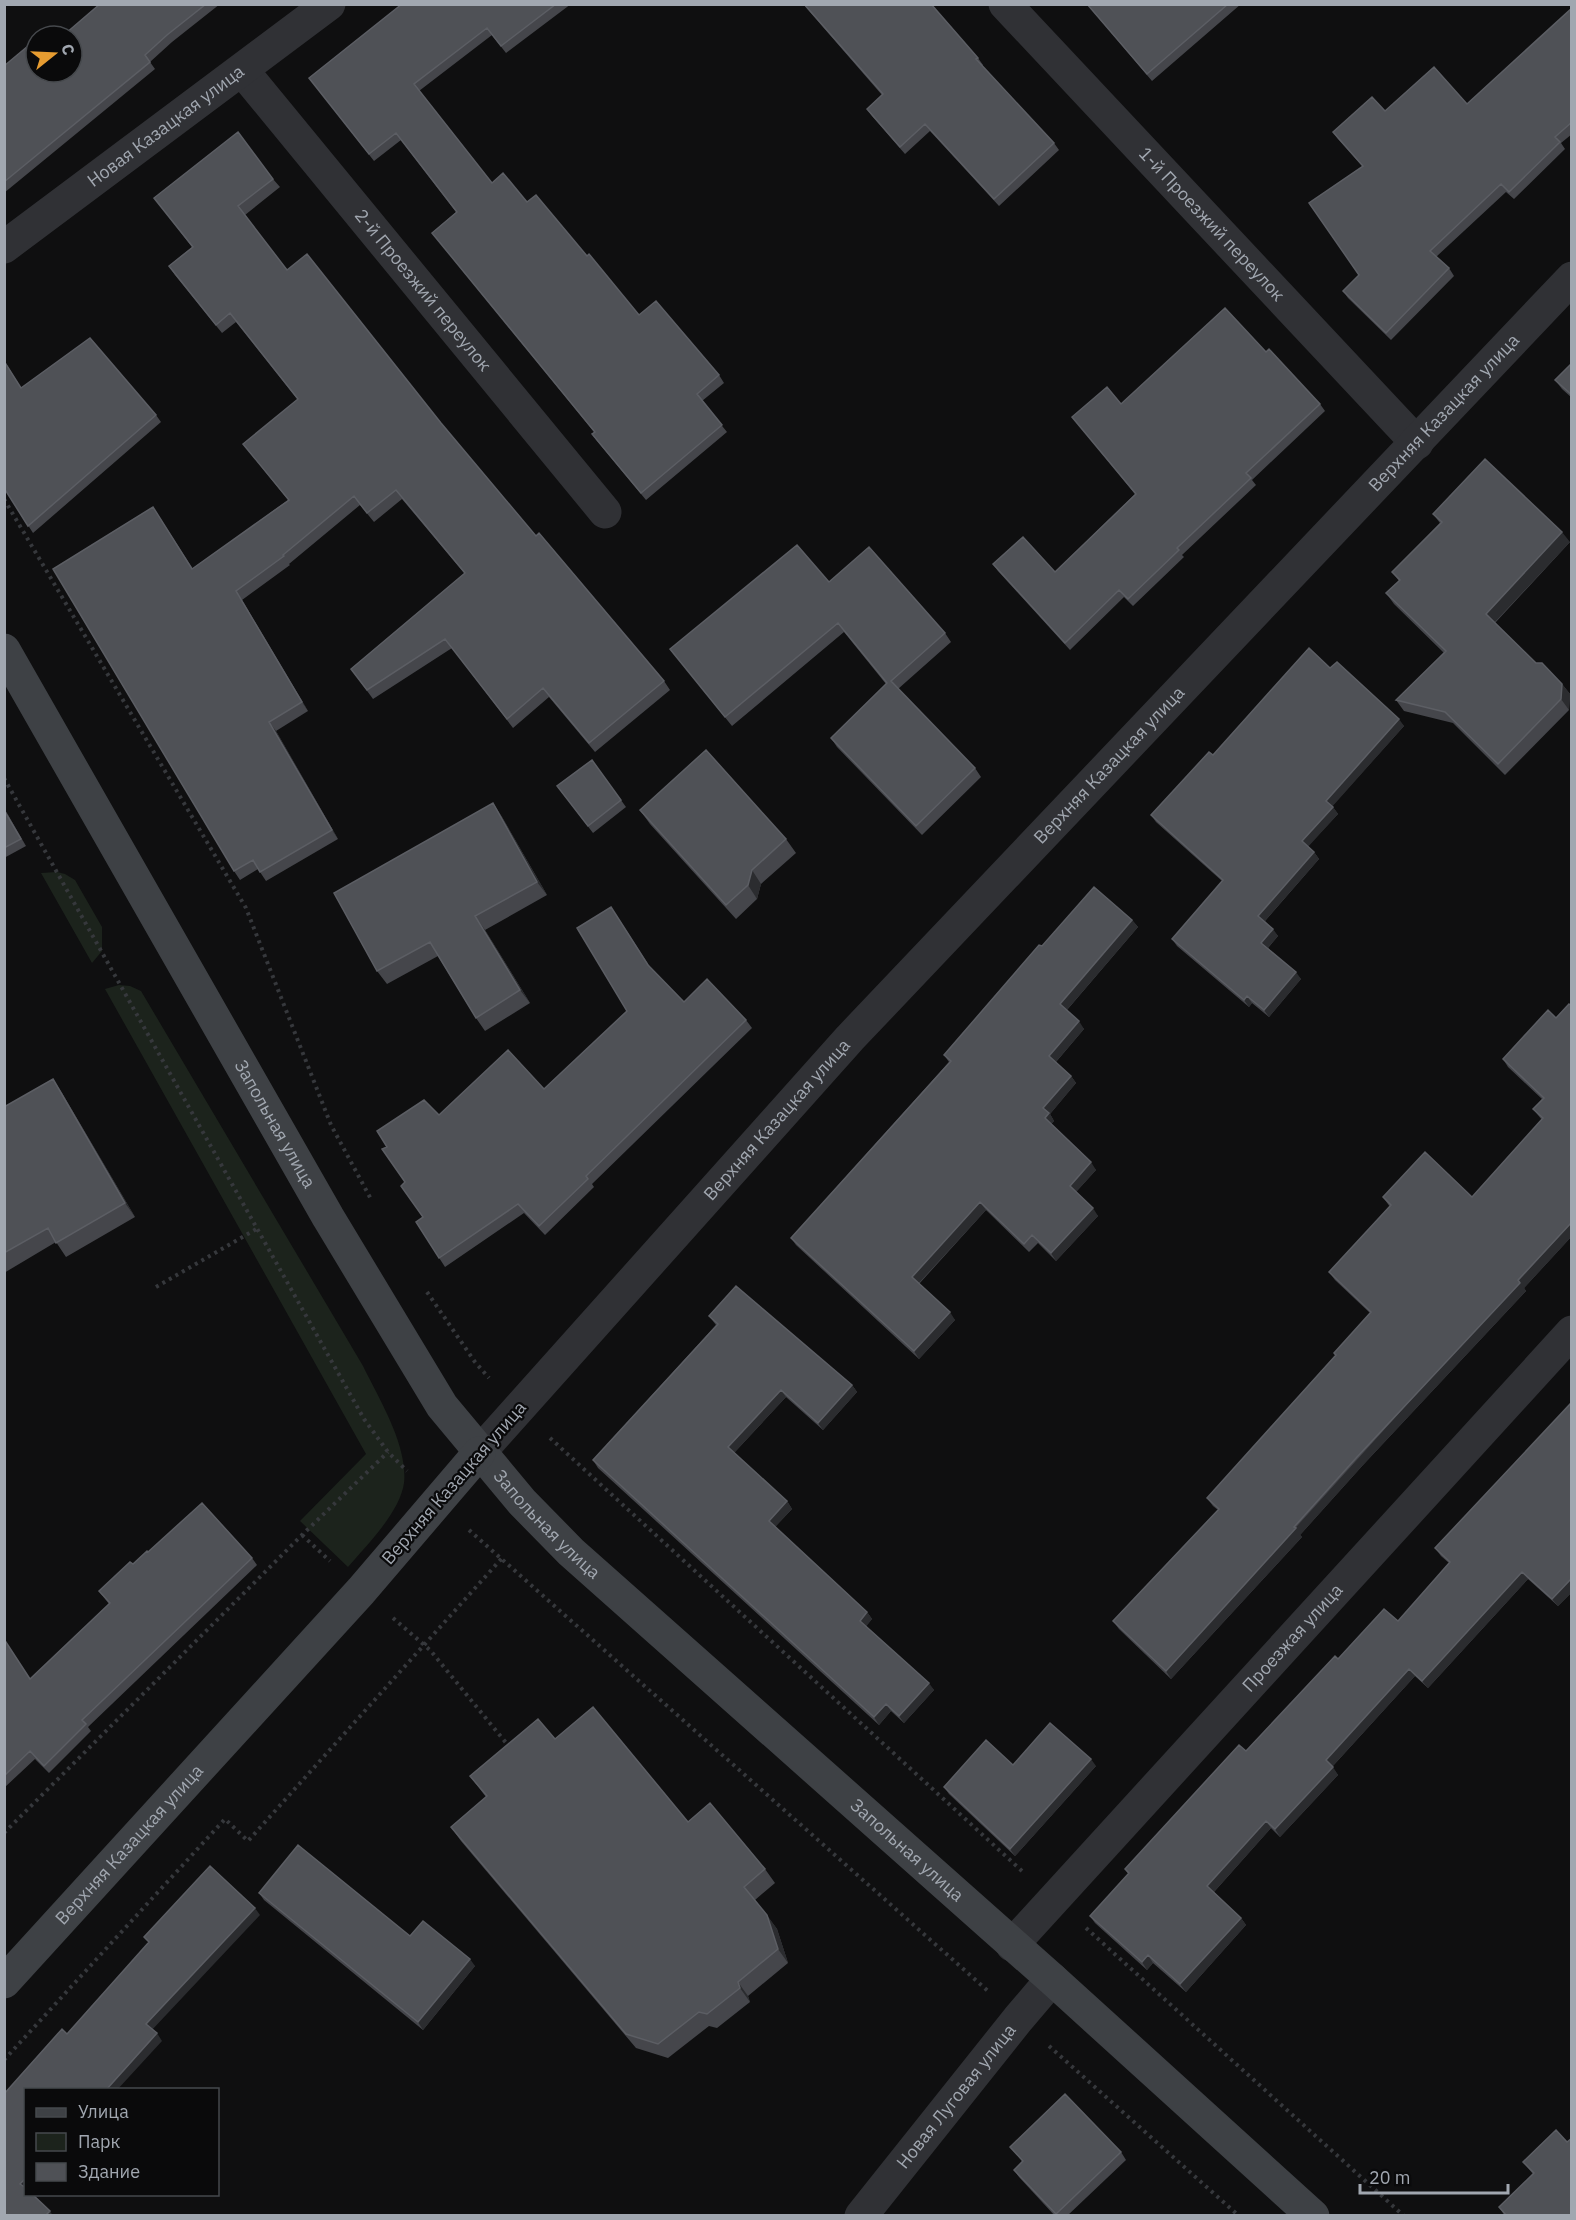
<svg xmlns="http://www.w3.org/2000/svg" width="1576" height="2220" font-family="'IBM Plex Sans',sans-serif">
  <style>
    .green { fill: #1c231c }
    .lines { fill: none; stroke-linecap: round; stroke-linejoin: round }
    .path { stroke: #36383c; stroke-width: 4; stroke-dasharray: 3 4.5; stroke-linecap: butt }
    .street { stroke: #303135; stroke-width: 33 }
    .secondary { stroke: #3e4145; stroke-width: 33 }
    .wall { fill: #45464b }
    .shaded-wall { fill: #2b2c2f }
    .building { fill: #4f5156; stroke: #5c5e64; stroke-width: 1.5 }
    .labels { text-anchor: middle; stroke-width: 4.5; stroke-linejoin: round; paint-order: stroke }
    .street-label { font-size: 18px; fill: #a1a7b0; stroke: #0a0a0b }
  </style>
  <rect width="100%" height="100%" fill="#0f0f10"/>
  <path class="green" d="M 57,872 L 65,874 L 75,880 L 102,927 L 102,951 L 92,963 L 41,873 Z
    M 119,985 L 130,986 L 141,991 L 363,1366 C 379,1399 408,1445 404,1483 C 400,1512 367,1545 348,1567 L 300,1521 L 366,1454 L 105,989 Z"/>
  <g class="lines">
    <path class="path" d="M 4,499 L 246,908 L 331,1125 L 372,1201
      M 4,778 L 364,1419 L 388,1452 L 407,1471
      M 156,1287 L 258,1228
      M 427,1292 L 475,1362 L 489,1378
      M 550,1438 L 1022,1871
      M 469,1530 L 988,1991
      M 302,1535 L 330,1561
      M 393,1618 L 430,1650 L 507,1744
      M 4,1833 L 302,1535 L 388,1452
      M 1086,1928 L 1404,2216
      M 1049,2046 L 1239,2216
      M 4,2060 L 225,1819 L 248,1841 L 503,1557"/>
    <g class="street">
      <path id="s1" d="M 1005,4 L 1417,443"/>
      <path id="s2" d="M 242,70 L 605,512"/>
      <path id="s3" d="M 4,247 L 329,4"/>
      <path id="s4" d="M 479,1453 L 850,1038 L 1572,278"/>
      <path id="s5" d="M 1012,1945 L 1572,1332"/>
      <path id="s6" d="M 861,2216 L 1018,2019 L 1052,1979"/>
    </g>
    <g class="secondary">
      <path id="s7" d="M 4,650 L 328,1217 L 442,1406 L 522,1502 L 571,1552 L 1052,1979 L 1313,2216"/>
      <path id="s8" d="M 4,1982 L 361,1591 L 479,1453"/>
    </g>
  </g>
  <path class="wall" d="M 100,4 L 220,4 L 172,42 L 150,62 L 155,69 L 4,193 L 4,66 L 35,54 L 65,34 Z
    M 402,4 L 571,4 L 506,53 L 492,35 L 419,91 L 492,183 L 527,202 L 587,256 L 639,315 L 719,375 L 724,383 L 702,401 L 727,432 L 646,500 L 597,441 L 592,434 L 594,432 L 432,233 L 456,212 L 401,140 L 374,161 L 309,78 Z
    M 803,4 L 931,4 L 978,58 L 983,65 L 982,66 L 1054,143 L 1059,150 L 999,206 L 930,131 L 905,154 L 872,116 L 867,109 L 882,95 Z
    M 1087,4 L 1241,4 L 1152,81 Z
    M 1572,8 L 1572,134 L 1561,143 L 1565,149 L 1514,199 L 1506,192 L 1436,257 L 1449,268 L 1454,276 L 1391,340 L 1348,298 L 1343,291 L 1359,275 L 1362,166 L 1338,139 L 1333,132 L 1385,111 L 1467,104 Z
    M 273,179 L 280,187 L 245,215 L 287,270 L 441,423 L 536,536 L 664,681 L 670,690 L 595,752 L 549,697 L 513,728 L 452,648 L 373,699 L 351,669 L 465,574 L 402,499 L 374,522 L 360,505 L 289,564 L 290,565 L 242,600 L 308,711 L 276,731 L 338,839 L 266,881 L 258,869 L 240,880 L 234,871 L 153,507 L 193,569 L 288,500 L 243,444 L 298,400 L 236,322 L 222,333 L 175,275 L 169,266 L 192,247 L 154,198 Z
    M 4,360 L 21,388 L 156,415 L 161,422 L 33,533 L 4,488 Z
    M 1572,363 L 1572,398 L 1562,389 L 1555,380 Z
    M 1121,404 L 1320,404 L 1325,411 L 1252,480 L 1256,485 L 1182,555 L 1184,557 L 1133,606 L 1124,597 L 1070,650 L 998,571 L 993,564 L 1055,572 L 1135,494 L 1072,417 Z
    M 1433,514 L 1570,542 L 1495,623 L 1536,663 L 1562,684 L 1570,694 L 1569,710 L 1505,775 L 1453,723 L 1404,711 L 1396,700 L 1444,653 L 1394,604 L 1386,593 L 1399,581 L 1392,572 L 1440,523 Z
    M 829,582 L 945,633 L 951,642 L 898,689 L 975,768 L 981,777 L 922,835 L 837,747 L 831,738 L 886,684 L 844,632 L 732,726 L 670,649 Z
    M 1330,668 L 1404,726 L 1332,806 L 1338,814 L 1308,846 L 1314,852 L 1319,859 L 1265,921 L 1278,936 L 1268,948 L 1301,979 L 1269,1017 L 1252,1003 L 1249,1007 L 1177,946 L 1172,939 L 1222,881 L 1156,822 L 1151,815 L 1213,755 Z
    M 592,760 L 626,807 L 593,833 L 557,786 Z
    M 493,803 L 502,817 L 547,895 L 485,930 L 530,1003 L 485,1031 L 476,1018 L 438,956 L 387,984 L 377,971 Z
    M 4,808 L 26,846 L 4,858 Z
    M 640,810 L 786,839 L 796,853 L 761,884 L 757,899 L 736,919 L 650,824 Z
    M 617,916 L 650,967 L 684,1002 L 746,1020 L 752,1028 L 592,1184 L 594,1187 L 545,1235 L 524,1213 L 445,1267 L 416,1222 L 423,1217 L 405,1182 L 439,1115 L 544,1089 L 627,1011 Z
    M 1132,920 L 1138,927 L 1067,1010 L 1084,1029 L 1056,1062 L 1071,1076 L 1076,1083 L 1050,1114 L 1054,1121 L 1051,1124 L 1096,1170 L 1076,1192 L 1098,1216 L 1056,1261 L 1038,1243 L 1029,1252 L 986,1210 L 919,1284 L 955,1320 L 919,1359 L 796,1245 L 791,1238 L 949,1062 L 944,1055 L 1042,946 Z
    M 1572,1006 L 1572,1236 L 1524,1288 L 1526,1291 L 1363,1465 L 1300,1535 L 1302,1537 L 1171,1679 L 1119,1629 L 1113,1621 L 1218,1510 L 1213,1506 L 1207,1498 L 1335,1356 L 1334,1353 L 1370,1313 L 1335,1280 L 1329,1272 L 1390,1207 L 1383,1197 L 1472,1197 L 1542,1120 L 1533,1109 L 1542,1099 L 1508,1067 L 1503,1059 Z
    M 53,1079 L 62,1093 L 135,1217 L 66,1257 L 56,1242 L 4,1273 L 4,1107 Z
    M 709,1316 L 852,1385 L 857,1392 L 823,1430 L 786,1397 L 734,1453 L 787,1501 L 792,1509 L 775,1527 L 867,1612 L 872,1619 L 866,1626 L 934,1690 L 904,1723 L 891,1711 L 879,1725 L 598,1468 L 593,1460 L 716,1325 Z
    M 1572,1402 L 1572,1592 L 1558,1606 L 1528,1579 L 1428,1688 L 1415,1676 L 1332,1767 L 1338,1775 L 1280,1837 L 1271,1828 L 1214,1892 L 1241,1918 L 1246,1925 L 1186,1992 L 1153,1963 L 1147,1970 L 1095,1923 L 1090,1916 L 1128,1874 L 1125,1869 L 1246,1751 L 1338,1659 L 1398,1621 L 1449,1563 L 1441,1556 L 1435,1548 Z
    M 148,1552 L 252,1558 L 257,1565 L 88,1727 L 91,1731 L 49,1773 L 35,1759 L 4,1788 L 4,1639 L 30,1679 L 109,1604 L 99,1591 Z
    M 555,1739 L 765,1869 L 775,1883 L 755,1900 L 777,1929 L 788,1963 L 748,1996 L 750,2002 L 717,2028 L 709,2026 L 668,2058 L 636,2048 L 461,1841 L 451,1827 L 486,1797 L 470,1776 Z
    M 1013,1765 L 1096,1766 L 1015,1856 L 949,1794 L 944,1787 Z
    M 259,1893 L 410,1936 L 475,1966 L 423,2030 L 264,1900 Z
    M 1556,2130 L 1572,2216 L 1505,2216 L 1499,2207 L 1533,2174 L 1523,2162 Z
    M 1010,2147 L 1121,2152 L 1126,2160 L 1067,2216 L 1055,2216 L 1019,2177 L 1014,2170 L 1022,2161 Z"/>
  <path class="shaded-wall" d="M 1562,532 L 1570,542 L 1493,624 L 1486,614 Z
    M 236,591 L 242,600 L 308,711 L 302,702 Z
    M 1562,684 L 1570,694 L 1569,710 L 1561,699 Z
    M 1399,719 L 1404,726 L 1331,808 L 1326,801 Z
    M 269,722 L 276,731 L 338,839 L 332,830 Z
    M 493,803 L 502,817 L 547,895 L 537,882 Z
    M 1333,807 L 1338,814 L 1307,848 L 1302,841 Z
    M 4,808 L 26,846 L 4,810 Z
    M 1314,852 L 1319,859 L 1263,923 L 1258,916 Z
    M 752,870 L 761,884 L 757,899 L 748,885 Z
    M 475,916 L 485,930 L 530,1003 L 520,990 Z
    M 1132,920 L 1138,927 L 1065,1012 L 1060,1004 Z
    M 1273,929 L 1278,936 L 1266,950 L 1261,943 Z
    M 1296,972 L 1301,979 L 1269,1017 L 1264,1010 Z
    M 1247,996 L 1252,1003 L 1249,1007 L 1244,1000 Z
    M 1079,1021 L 1084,1029 L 1054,1064 L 1049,1056 Z
    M 1071,1076 L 1076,1083 L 1050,1114 L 1054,1121 L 1050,1125 L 1045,1118 L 1043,1108 Z
    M 53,1079 L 62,1093 L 135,1217 L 125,1203 Z
    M 1091,1162 L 1096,1170 L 1075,1193 L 1070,1186 Z
    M 980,1202 L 986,1210 L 917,1285 L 912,1277 Z
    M 1093,1208 L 1098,1216 L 1056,1261 L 1051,1253 Z
    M 1572,1222 L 1572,1236 L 1524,1288 L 1526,1291 L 1363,1465 L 1300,1535 L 1302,1537 L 1171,1679 L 1166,1671 Z
    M 950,1312 L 955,1320 L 919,1359 L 914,1351 Z
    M 852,1385 L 857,1392 L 823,1430 L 818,1423 Z
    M 781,1390 L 786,1397 L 733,1454 L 728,1447 Z
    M 787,1501 L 792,1509 L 774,1528 L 769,1521 Z
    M 1522,1572 L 1528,1579 L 1428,1688 L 1422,1681 Z
    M 1572,1578 L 1572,1592 L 1558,1606 L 1552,1599 Z
    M 867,1612 L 872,1619 L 865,1628 L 860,1621 Z
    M 1409,1669 L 1415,1676 L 1331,1768 L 1326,1760 Z
    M 929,1683 L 934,1690 L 904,1723 L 899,1716 Z
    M 886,1704 L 891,1711 L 879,1725 L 874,1717 Z
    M 1091,1759 L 1096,1766 L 1015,1856 L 1010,1849 Z
    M 1333,1767 L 1338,1775 L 1280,1837 L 1275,1829 Z
    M 1266,1821 L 1271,1828 L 1212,1894 L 1207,1886 Z
    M 255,1908 L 260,1915 L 151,2031 L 146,2024 Z
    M 767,1915 L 777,1929 L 788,1963 L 778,1949 Z
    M 1241,1918 L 1246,1925 L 1186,1992 L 1180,1984 Z
    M 1148,1955 L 1153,1963 L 1147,1970 L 1142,1962 Z
    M 470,1959 L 475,1966 L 423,2030 L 418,2022 Z
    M 738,1982 L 748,1996 L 750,2002 L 740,1988 Z
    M 157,2033 L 162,2041 L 117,2090 L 106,2090 Z
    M 26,2178 L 26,2191 L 20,2184 Z
    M 50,2211 L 53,2216 L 45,2216 Z"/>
  <path class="building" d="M 100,4 L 206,4 L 167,35 L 145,55 L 150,62 L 4,182 L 4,66 L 28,46 L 35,54 L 36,54 L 36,72 L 72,72 L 72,36 L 57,36 L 63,31 L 65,34 Z
    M 402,4 L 556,4 L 501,46 L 487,28 L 414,84 L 492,183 L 503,173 L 527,202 L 536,195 L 587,256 L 589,254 L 639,315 L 656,301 L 719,375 L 697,394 L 722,425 L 641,493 L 592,434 L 595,432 L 432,233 L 457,212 L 396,133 L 369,154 L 309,78 Z
    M 804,4 L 931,4 L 978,58 L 976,59 L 1054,143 L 994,199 L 925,124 L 900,147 L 867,109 L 883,94 Z
    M 1087,4 L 1228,4 L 1147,74 Z
    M 1572,8 L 1572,122 L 1555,137 L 1560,142 L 1509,192 L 1501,184 L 1430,251 L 1449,268 L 1386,333 L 1343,291 L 1359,275 L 1309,203 L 1363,166 L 1333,132 L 1372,97 L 1385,111 L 1434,67 L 1467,104 Z
    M 238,132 L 273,179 L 238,206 L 287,270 L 307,254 L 441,423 L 536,536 L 539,533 L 664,681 L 589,743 L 543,688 L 507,719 L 445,639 L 367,690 L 351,669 L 465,573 L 396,490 L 367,513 L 354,496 L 283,555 L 284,556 L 236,591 L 302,702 L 269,722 L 332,830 L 260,872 L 253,860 L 234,871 L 53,569 L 153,507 L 192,569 L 289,500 L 243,444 L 298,399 L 230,313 L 216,325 L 169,266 L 193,247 L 154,198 Z
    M 1225,308 L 1266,352 L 1269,349 L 1320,404 L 1246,473 L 1251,478 L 1177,548 L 1179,550 L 1128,599 L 1119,590 L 1065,643 L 993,564 L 1023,537 L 1055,572 L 1136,494 L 1072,417 L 1107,387 L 1121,404 Z
    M 90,338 L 156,415 L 28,526 L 4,488 L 4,361 L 21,388 Z
    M 1572,363 L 1572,395 L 1555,380 Z
    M 1485,459 L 1562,532 L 1486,614 L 1536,663 L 1542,663 L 1562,684 L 1561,699 L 1498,764 L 1445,712 L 1396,700 L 1446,651 L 1386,593 L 1400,580 L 1392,572 L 1442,522 L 1433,514 Z
    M 797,545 L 829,582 L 869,547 L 945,633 L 891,681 L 975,768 L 916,826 L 831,738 L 887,683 L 838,623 L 725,717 L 670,649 Z
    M 1309,648 L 1330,668 L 1337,662 L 1399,719 L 1326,801 L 1333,807 L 1302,841 L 1314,852 L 1258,916 L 1273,929 L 1261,943 L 1296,972 L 1264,1010 L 1247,996 L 1244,1000 L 1172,939 L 1223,880 L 1151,815 L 1209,752 L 1213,755 Z
    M 706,750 L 786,839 L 752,870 L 748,885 L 726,905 L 640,810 Z
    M 592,760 L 621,800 L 588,826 L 557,786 Z
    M 493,803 L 537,882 L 475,916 L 520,990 L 476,1018 L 430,942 L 377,971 L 334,893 Z
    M 4,810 L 21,839 L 4,848 Z
    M 1094,887 L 1132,920 L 1060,1004 L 1079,1021 L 1049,1056 L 1071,1076 L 1043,1108 L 1049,1113 L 1045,1118 L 1091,1162 L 1070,1186 L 1093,1208 L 1051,1253 L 1032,1235 L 1024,1244 L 980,1202 L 912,1277 L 950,1312 L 914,1351 L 791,1238 L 951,1061 L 944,1055 L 1039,945 L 1042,946 Z
    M 611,907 L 648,965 L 684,1002 L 707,979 L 746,1020 L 586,1176 L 588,1179 L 539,1226 L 518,1204 L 439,1258 L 416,1222 L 423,1217 L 401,1186 L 405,1182 L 382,1149 L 387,1147 L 377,1131 L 424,1100 L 439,1115 L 508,1050 L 544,1089 L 627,1011 L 577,928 Z
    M 1569,1004 L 1572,1006 L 1572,1222 L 1518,1280 L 1520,1283 L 1357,1457 L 1294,1527 L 1296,1528 L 1166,1671 L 1113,1621 L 1219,1509 L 1207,1498 L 1336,1355 L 1334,1353 L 1371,1312 L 1329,1272 L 1391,1205 L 1383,1197 L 1425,1152 L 1472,1197 L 1543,1118 L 1533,1109 L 1544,1098 L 1503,1059 L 1548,1010 L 1556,1018 Z
    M 53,1079 L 125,1203 L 56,1243 L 48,1228 L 4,1253 L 4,1107 Z
    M 736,1286 L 852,1385 L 818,1423 L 781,1390 L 728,1447 L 787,1501 L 769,1521 L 867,1612 L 860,1621 L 929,1683 L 899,1716 L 886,1704 L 874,1717 L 593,1460 L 718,1324 L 709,1316 Z
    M 1572,1402 L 1572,1578 L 1552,1599 L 1522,1572 L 1422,1681 L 1409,1669 L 1326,1760 L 1333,1767 L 1275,1829 L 1266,1821 L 1207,1886 L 1241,1918 L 1180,1984 L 1148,1955 L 1142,1962 L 1090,1916 L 1129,1873 L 1125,1869 L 1239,1745 L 1246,1751 L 1335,1656 L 1338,1659 L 1384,1609 L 1398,1621 L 1450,1562 L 1435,1548 Z
    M 202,1503 L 252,1558 L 82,1720 L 86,1724 L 44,1766 L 30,1751 L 4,1776 L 4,1639 L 30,1679 L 110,1603 L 99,1591 L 130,1562 L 133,1564 L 147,1551 L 148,1552 Z
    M 593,1707 L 688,1822 L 710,1803 L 765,1869 L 744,1887 L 767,1915 L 778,1949 L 738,1982 L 740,1988 L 707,2014 L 699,2012 L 658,2044 L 626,2034 L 451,1827 L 487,1796 L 470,1776 L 538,1719 L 555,1739 Z
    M 1050,1723 L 1091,1759 L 1010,1849 L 944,1787 L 986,1740 L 1013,1765 Z
    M 298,1845 L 410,1936 L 423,1921 L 470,1959 L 418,2022 L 259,1893 Z
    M 210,1866 L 255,1908 L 146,2024 L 157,2033 L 106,2090 L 26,2090 L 26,2178 L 20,2184 L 26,2188 L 26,2194 L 32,2194 L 50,2211 L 45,2216 L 4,2216 L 4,2094 L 62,2029 L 67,2034 L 149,1942 L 144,1937 Z
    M 1065,2094 L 1121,2152 L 1056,2214 L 1014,2170 L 1023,2161 L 1010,2147 Z
    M 1556,2130 L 1567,2142 L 1572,2138 L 1572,2216 L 1507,2216 L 1499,2207 L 1534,2173 L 1523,2162 Z"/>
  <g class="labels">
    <g class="street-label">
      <text dy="6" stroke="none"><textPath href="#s3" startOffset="202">Новая Казацкая улица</textPath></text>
      <text dy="6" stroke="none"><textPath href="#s1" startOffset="302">1-й Проезжий переулок</textPath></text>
      <text dy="6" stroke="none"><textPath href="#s2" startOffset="285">2-й Проезжий переулок</textPath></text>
      <text dy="6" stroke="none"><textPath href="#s4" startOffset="1419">Верхняя Казацкая улица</textPath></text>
      <text dy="6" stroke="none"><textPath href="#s4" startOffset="933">Верхняя Казацкая улица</textPath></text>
      <text dy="6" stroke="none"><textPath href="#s4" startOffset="447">Верхняя Казацкая улица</textPath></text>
      <text dy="6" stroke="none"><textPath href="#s7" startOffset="546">Запольная улица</textPath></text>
      <text transform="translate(454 1483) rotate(-49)" y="6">Верхняя Казацкая улица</text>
      <text dy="6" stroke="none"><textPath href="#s7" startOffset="1032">Запольная улица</textPath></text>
      <text dy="6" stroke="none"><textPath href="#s5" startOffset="416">Проезжая улица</textPath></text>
      <text dy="6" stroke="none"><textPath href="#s8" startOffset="186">Верхняя Казацкая улица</textPath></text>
      <text dy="6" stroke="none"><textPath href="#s7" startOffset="1518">Запольная улица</textPath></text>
      <text dy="6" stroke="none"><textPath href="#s6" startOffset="153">Новая Луговая улица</textPath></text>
    </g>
  </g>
  <rect width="1576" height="2220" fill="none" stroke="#a1a7b0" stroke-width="12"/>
  <rect x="24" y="2088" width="195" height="108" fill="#0a0a0b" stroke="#46494d" stroke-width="1.5"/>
  <rect x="36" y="2108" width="30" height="9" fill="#3e4145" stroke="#46494d" stroke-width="1.5"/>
  <text x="78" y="2118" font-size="18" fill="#a1a7b0">Улица</text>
  <rect x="36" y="2133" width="30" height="18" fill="#1c231c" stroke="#46494d" stroke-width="1.5"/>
  <text x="78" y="2148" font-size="18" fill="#a1a7b0">Парк</text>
  <rect x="36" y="2163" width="30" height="18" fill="#4f5156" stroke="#46494d" stroke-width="1.5"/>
  <text x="78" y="2178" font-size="18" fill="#a1a7b0">Здание</text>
  <g transform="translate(54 54) rotate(72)"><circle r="28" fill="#0a0a0b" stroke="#46494d" stroke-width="1.5"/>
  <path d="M0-4.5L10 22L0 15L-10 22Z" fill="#e69c31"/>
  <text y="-9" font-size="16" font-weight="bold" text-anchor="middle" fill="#a1a7b0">С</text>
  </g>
  <path d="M1360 2184v9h148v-9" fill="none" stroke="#a1a7b0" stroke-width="3"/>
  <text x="1369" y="2184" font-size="18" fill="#a1a7b0" stroke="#0a0a0b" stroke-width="4.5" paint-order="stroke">20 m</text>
</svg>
